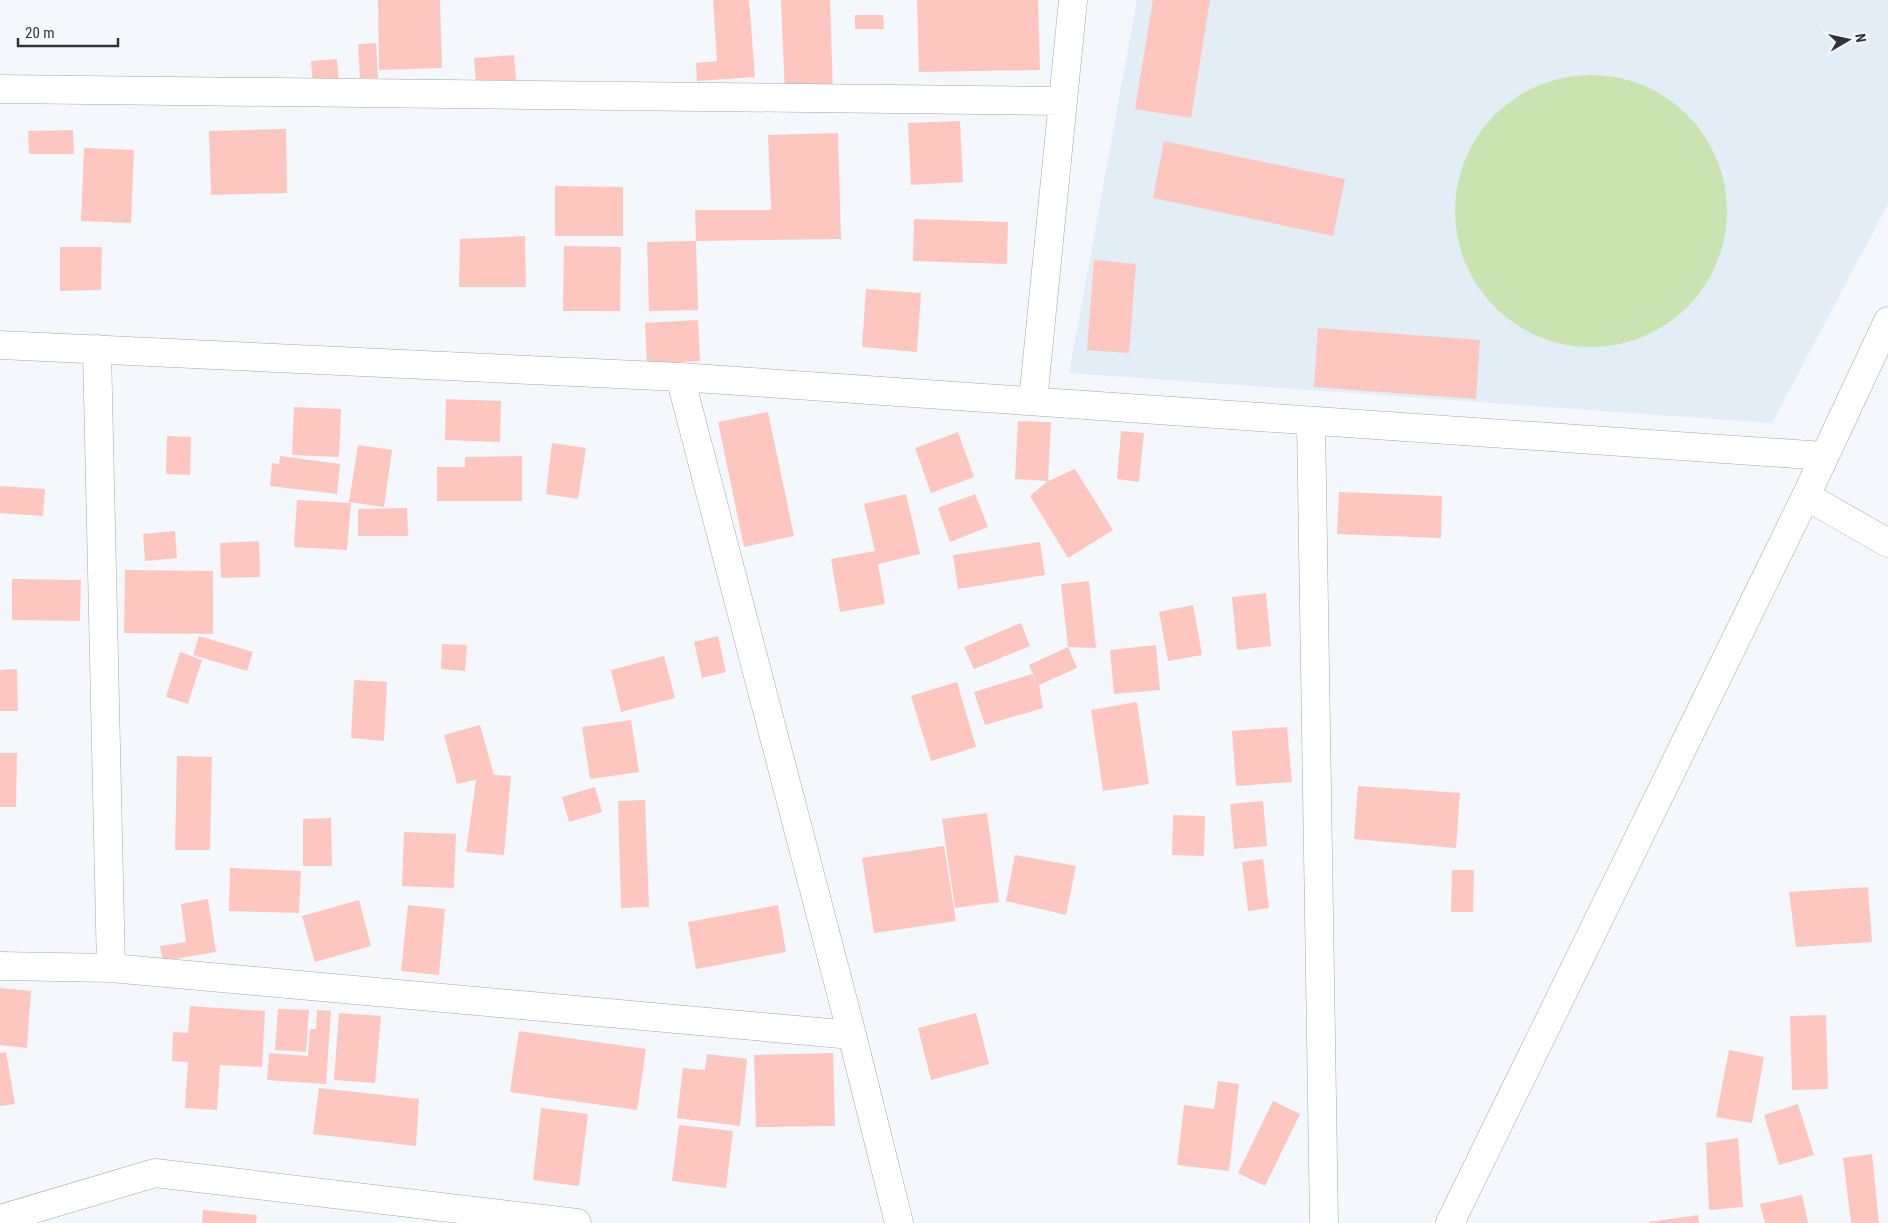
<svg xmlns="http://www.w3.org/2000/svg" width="1888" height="1223" font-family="'Roboto Condensed',sans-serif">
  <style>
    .built { fill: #e2edf6 }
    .green { fill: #cce3b1 }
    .building { fill: #fdc7bf }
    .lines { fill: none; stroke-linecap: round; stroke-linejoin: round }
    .minor-casing { stroke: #a4a8ac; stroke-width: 29 }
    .tertiary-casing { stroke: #a4a8ac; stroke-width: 29 }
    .minor { stroke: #fff; stroke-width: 28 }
    .tertiary { stroke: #fff; stroke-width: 28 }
  </style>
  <rect width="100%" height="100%" fill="#f4f8fc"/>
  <path class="built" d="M 1137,0 L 1888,0 L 1888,204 L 1772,423 L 1069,373 Z"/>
  <path class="green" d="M1455 211a136 136 0 1 1 272 0a136 136 0 1 1-272 0Z"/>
  <path class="building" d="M 378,0 L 440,0 L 442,68 L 379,70 Z
    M 713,0 L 749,0 L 755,77 L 697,81 L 696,63 L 717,61 Z
    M 781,0 L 830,0 L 833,94 L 785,96 Z
    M 917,0 L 1038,0 L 1040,70 L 919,72 Z
    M 1153,0 L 1210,0 L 1191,118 L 1135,109 Z
    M 855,15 L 883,15 L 884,29 L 855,29 Z
    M 376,43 L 378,78 L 360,78 L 358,44 Z
    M 514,55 L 516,80 L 476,83 L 474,58 Z
    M 337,59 L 339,83 L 313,86 L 311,61 Z
    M 960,121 L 963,182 L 911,185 L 908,123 Z
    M 286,129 L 287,193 L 211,195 L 209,131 Z
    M 73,130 L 74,154 L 29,154 L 28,131 Z
    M 838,133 L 841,239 L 696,241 L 695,210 L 771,210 L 768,135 Z
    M 1164,141 L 1345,179 L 1333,236 L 1153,198 Z
    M 84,148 L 134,150 L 131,223 L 81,221 Z
    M 555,186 L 623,187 L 623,236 L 555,236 Z
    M 914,219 L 1008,222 L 1007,264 L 913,261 Z
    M 525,236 L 526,287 L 459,287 L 460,239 Z
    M 696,241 L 698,310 L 649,311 L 647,242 Z
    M 564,246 L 621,247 L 620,311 L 563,311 Z
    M 60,247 L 102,247 L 101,290 L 60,291 Z
    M 1094,260 L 1136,264 L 1129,353 L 1087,350 Z
    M 866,289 L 921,293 L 917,352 L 862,347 Z
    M 698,320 L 700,361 L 647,364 L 645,323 Z
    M 1318,328 L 1480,340 L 1476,399 L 1314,387 Z
    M 446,399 L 501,401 L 500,442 L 445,440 Z
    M 294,407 L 341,409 L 339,457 L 292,455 Z
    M 768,412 L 794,536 L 744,547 L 718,422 Z
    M 1018,421 L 1051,422 L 1048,481 L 1015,479 Z
    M 1121,431 L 1144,433 L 1139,482 L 1117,479 Z
    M 958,432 L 974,477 L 931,493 L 915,448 Z
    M 167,436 L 191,437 L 190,475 L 166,474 Z
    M 552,443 L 586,448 L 578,499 L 546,494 Z
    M 358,445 L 392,450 L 384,507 L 349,502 Z
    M 280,456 L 340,464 L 337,494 L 270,486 L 272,463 L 279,464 Z
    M 522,456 L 522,501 L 437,501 L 437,467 L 465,467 L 465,457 Z
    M 1075,469 L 1113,530 L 1068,558 L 1030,496 L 1048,481 Z
    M 0,486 L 45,489 L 43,516 L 0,513 Z
    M 1339,492 L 1442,496 L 1441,538 L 1337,534 Z
    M 906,494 L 920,554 L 878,564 L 885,604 L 840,612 L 831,559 L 875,551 L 864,504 Z
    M 975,494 L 988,527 L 950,542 L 938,508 Z
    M 297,500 L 351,503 L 347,550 L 294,547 Z
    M 407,508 L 408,536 L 358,536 L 358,509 Z
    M 175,531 L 177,558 L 145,561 L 143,534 Z
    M 259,541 L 260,577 L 221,578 L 220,543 Z
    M 1040,542 L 1045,575 L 958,589 L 953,555 Z
    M 125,570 L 213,571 L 213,634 L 124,633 Z
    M 12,579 L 81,580 L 80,621 L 12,620 Z
    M 1089,581 L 1096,648 L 1068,647 L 1061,584 Z
    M 1266,593 L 1271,646 L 1237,650 L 1232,597 Z
    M 1193,605 L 1202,655 L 1168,661 L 1159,612 Z
    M 1021,623 L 1030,646 L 974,669 L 964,647 Z
    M 199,636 L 253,652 L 247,671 L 193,655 Z
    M 718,636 L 726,672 L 702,678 L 694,642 Z
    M 442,644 L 467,645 L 465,671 L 441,669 Z
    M 1156,645 L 1160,690 L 1114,694 L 1110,650 Z
    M 1068,647 L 1077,668 L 1039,685 L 1043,708 L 985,725 L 974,692 L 1032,674 L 1036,681 L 1029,665 Z
    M 180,652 L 202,660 L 188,704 L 166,697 Z
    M 664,656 L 675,698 L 621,712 L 611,670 Z
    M 17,669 L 18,711 L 0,711 L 0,670 Z
    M 354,680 L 387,682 L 384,741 L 351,738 Z
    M 957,682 L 976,747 L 931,761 L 911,696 Z
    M 1137,702 L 1149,784 L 1103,791 L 1091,710 Z
    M 631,720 L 639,772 L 590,779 L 582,727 Z
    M 480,725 L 494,775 L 511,776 L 504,855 L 466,852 L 476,780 L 483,778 L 457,784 L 444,735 Z
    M 1287,727 L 1292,782 L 1236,786 L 1232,731 Z
    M 0,753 L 17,753 L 16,807 L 0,807 Z
    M 177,756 L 212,757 L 210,850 L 175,850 Z
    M 1358,786 L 1460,793 L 1456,848 L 1354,839 Z
    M 595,787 L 602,812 L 569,822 L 562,797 Z
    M 645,800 L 649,907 L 621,908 L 618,801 Z
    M 1263,801 L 1267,846 L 1234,849 L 1230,804 Z
    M 987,813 L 999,902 L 955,908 L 942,819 Z
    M 1173,815 L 1205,816 L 1204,856 L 1172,855 Z
    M 331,818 L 332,866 L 303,866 L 303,819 Z
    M 404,832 L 456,834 L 454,888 L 402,886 Z
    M 944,846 L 956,921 L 874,933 L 862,858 Z
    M 1015,855 L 1076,866 L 1066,915 L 1006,901 Z
    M 1263,859 L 1269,908 L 1248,911 L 1242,862 Z
    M 230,868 L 301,871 L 299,913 L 229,911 Z
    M 1452,870 L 1474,870 L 1473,912 L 1451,912 Z
    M 1868,887 L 1872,942 L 1796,947 L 1789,892 Z
    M 208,899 L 216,952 L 163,961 L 160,946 L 186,942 L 181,904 Z
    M 359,900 L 371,946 L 315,962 L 302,916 Z
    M 408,905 L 445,909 L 439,975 L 401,971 Z
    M 778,905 L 786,952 L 696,969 L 688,922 Z
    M 0,988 L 31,991 L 27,1048 L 0,1045 Z
    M 190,1006 L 265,1011 L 262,1067 L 220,1065 L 217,1110 L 185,1108 L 188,1062 L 172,1061 L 173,1032 L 188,1033 Z
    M 278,1009 L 309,1010 L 306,1052 L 275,1050 Z
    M 317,1010 L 331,1011 L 326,1084 L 267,1080 L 269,1053 L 308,1056 L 310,1029 L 316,1029 Z
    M 339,1013 L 381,1016 L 375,1083 L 334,1080 Z
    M 976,1013 L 989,1064 L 931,1080 L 918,1028 Z
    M 1826,1015 L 1828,1089 L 1792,1090 L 1790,1016 Z
    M 519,1031 L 646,1049 L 637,1110 L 510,1092 Z
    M 1729,1050 L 1764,1057 L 1752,1123 L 1716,1117 Z
    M 6,1052 L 15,1104 L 0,1106 L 0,1053 Z
    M 833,1053 L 835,1126 L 756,1127 L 754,1055 Z
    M 707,1054 L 747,1059 L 740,1126 L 677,1118 L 683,1068 L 705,1070 Z
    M 1218,1081 L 1239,1084 L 1229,1171 L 1177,1165 L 1184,1105 L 1214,1109 Z
    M 319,1088 L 419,1099 L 416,1146 L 313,1134 Z
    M 1273,1101 L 1300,1114 L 1265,1186 L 1238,1173 Z
    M 1798,1104 L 1814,1155 L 1779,1165 L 1764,1115 Z
    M 541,1108 L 588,1114 L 579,1186 L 533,1180 Z
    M 679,1125 L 733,1131 L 726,1188 L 672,1181 Z
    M 1738,1138 L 1743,1207 L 1709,1210 L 1706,1143 Z
    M 1872,1154 L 1879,1223 L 1851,1223 L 1843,1158 Z
    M 1802,1195 L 1808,1223 L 1765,1223 L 1760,1204 Z
    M 203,1210 L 257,1215 L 256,1223 L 202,1223 Z
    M 1698,1215 L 1699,1223 L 1649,1223 L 1649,1222 Z"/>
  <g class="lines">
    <defs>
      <path id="minor" d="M 0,89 L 1063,101
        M 0,345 L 680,377 L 1824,456
        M 97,349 L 111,968
        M 680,377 L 852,1035 L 899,1223
        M 1033,401 L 1073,0
        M 1311,421 L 1324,1223
        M 1806,496 L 1888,543
        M 0,966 L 111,968 L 852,1035
        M 0,1219 L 155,1173 L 577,1223"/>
      <path id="tertiary" d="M 1450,1223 L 1806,496 L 1888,321"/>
    </defs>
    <use href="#minor" class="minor-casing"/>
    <use href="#tertiary" class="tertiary-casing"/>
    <use href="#minor" class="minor"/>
    <use href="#tertiary" class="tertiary"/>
  </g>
  <g transform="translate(1848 40) rotate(81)" stroke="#f4f8fc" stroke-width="4" paint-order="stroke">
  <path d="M0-4L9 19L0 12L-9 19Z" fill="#323435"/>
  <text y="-8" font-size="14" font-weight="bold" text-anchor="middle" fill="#323435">N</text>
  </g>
  <path d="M18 38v8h100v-8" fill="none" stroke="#323435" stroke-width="2.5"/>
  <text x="25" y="38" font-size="15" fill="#323435" stroke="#f4f8fc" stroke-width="4" paint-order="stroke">20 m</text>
</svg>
